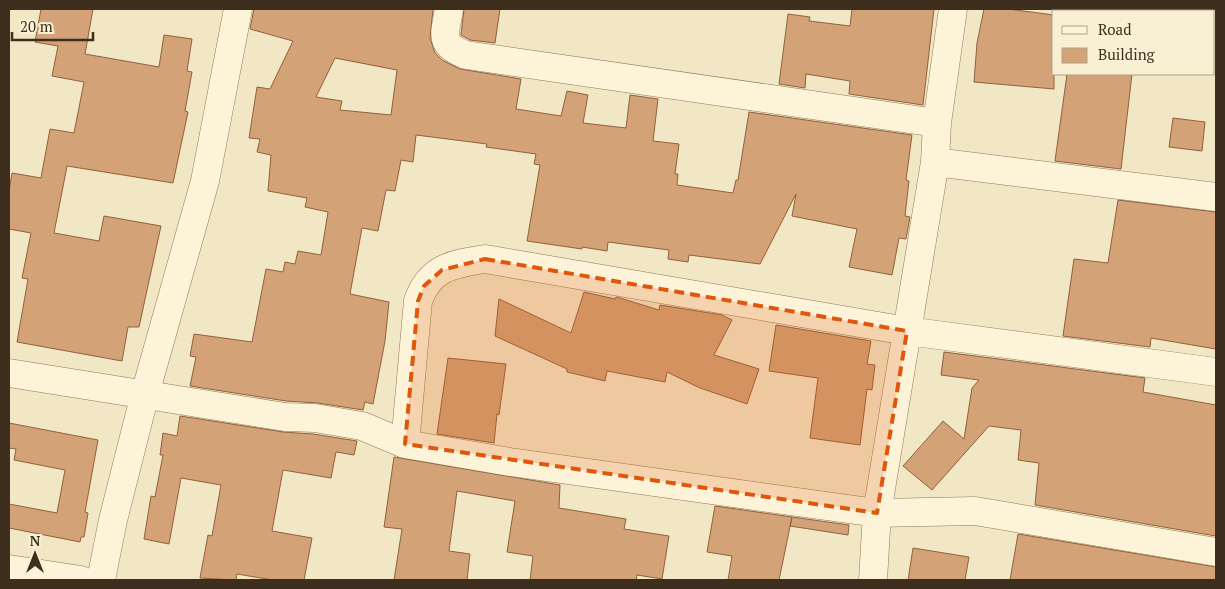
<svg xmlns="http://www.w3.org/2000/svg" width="1225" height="589" font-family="'PT Serif',serif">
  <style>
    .building { fill: #d3a276; stroke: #90613c; fill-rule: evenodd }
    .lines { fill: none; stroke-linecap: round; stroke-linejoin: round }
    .minor-casing { stroke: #8f7858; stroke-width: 29 }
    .minor { stroke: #fcf3d8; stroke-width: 28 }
    .marked { fill: #df570d; fill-opacity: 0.2; stroke: #df570d; stroke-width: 4; stroke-dasharray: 10 6; stroke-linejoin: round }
  </style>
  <rect width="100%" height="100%" fill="#f2e7c4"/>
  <path class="building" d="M 41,9 L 93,9 L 85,54 L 159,67 L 164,35 L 192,39 L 187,71 L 192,72 L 185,111 L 188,112 L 173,183 L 67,166 L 54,233 L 99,241 L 104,216 L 161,226 L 139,327 L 128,327 L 122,361 L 17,342 L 28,279 L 22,278 L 31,233 L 9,229 L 9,191 L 12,173 L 41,178 L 50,129 L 74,133 L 84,82 L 52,76 L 58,46 L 35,42 Z
    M 254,9 L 433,9 L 430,38 L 435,53 L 442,60 L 460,69 L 521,79 L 516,109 L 561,116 L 567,91 L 588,95 L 583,123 L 626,128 L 630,95 L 658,99 L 653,141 L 679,144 L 675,174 L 678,174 L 677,185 L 733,193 L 736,180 L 738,180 L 749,112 L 912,135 L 906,180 L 909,181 L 905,216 L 910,217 L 906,239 L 899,238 L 892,275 L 849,267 L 857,229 L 792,216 L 796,194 L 760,264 L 689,255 L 688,262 L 668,259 L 669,250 L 608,242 L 607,251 L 582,247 L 582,249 L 527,241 L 540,165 L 534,164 L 536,154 L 486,147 L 487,144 L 416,135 L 413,162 L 401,160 L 395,191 L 386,190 L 378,231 L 362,228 L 350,294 L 389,302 L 385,341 L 373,404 L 365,402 L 363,410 L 318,403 L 286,401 L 190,386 L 196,357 L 190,356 L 194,334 L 252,342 L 266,269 L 283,272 L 285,262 L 295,264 L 298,251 L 321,255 L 328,212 L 305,207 L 307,198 L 268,191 L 271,155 L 257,152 L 260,139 L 249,138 L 257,87 L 270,89 L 293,41 L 250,29 ZM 335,58 L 397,70 L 391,115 L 340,110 L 342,101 L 316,97 Z
    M 464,9 L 500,9 L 495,43 L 470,40 L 461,35 Z
    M 852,9 L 934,9 L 923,105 L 849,94 L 850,81 L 806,74 L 805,88 L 779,84 L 788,14 L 810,17 L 809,21 L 850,26 Z
    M 984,9 L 1008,9 L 1054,15 L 1054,89 L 974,82 L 977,43 Z
    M 1067,74 L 1132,74 L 1121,169 L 1055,161 Z
    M 1173,118 L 1205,122 L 1202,151 L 1169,147 Z
    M 1118,200 L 1216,212 L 1216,349 L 1151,338 L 1150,347 L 1063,336 L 1074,259 L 1108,263 Z
    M 584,292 L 615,299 L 616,297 L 620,298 L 659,310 L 660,305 L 722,315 L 732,320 L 714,355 L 759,369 L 747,404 L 700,388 L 667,372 L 665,382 L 607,371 L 605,381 L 567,372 L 567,369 L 495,336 L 499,299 L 571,333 Z
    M 776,325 L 871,341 L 867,364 L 875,365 L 872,390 L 867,389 L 860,445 L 810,438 L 818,378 L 769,371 Z
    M 944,352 L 1145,378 L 1143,392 L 1216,405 L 1216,536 L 1035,505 L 1039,463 L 1018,460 L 1021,430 L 989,426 L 932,490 L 903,466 L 943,421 L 964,439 L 972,388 L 979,380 L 941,375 Z
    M 448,358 L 506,364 L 499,415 L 497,414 L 494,443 L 437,434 Z
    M 180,416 L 283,432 L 313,434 L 357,441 L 354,455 L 336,452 L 331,478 L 283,470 L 272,531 L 312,538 L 304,580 L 273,580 L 237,574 L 236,580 L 200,578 L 208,535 L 212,536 L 221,485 L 181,478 L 169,544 L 144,539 L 151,496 L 155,497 L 163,455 L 160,455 L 163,433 L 177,436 Z
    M 9,423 L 98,440 L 85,512 L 88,513 L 84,537 L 81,537 L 80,542 L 9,528 L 9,504 L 57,513 L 65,470 L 14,460 L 16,449 L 9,448 Z
    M 394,457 L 560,485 L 559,508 L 626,519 L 624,529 L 669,536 L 662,579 L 637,575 L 636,580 L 530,580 L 533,556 L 507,552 L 515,501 L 457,491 L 449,551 L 470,554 L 467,580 L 394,580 L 402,529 L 384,527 Z
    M 715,506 L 792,517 L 779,580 L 728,580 L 732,556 L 707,552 Z
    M 792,517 L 849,525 L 848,535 L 790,526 Z
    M 1018,534 L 1216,567 L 1216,580 L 1010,580 Z
    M 913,548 L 969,557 L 965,580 L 908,580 Z"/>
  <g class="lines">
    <defs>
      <path id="minor" d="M 449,9 C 445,35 438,44 466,55 L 937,123
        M 935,162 L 1216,197
        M 9,373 L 285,417 L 315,418 L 362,426 L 405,444 L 510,462 L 877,513 L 975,511 L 1216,552
        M 405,444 L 418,301 C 430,267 453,264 485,259 L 907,331 L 1216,372
        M 9,569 L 81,580
        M 101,580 L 113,520 L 145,394 L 205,181 L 238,9
        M 873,580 L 877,513 L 935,162 L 937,123 L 953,9"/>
    </defs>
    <use href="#minor" class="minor-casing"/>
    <use href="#minor" class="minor"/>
  </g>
  <path class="marked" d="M 485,259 L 907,331 L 877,513 L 405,444 L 418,301 L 424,286 L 442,270 Z"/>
  <rect width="1225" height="589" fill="none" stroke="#3d2e1d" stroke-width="20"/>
  <rect x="1052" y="10" width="162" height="65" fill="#f9f0d4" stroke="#aea28b"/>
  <rect x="1062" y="26" width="25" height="8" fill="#fcf3d8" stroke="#aea28b"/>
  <text x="1098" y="35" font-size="15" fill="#3d2e1d">Road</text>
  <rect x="1062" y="48" width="25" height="15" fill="#d3a276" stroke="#aea28b"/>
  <text x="1098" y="60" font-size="15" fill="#3d2e1d">Building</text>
  <g transform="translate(35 554)" stroke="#f9f0d4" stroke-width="4" paint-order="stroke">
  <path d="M0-4L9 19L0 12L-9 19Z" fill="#3d2e1d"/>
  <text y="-8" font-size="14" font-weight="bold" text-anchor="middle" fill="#3d2e1d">N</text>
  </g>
  <path d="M12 32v8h81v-8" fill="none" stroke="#3d2e1d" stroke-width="2.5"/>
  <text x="20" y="32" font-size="15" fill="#3d2e1d" stroke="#f9f0d4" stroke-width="4" paint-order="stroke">20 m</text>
</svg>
